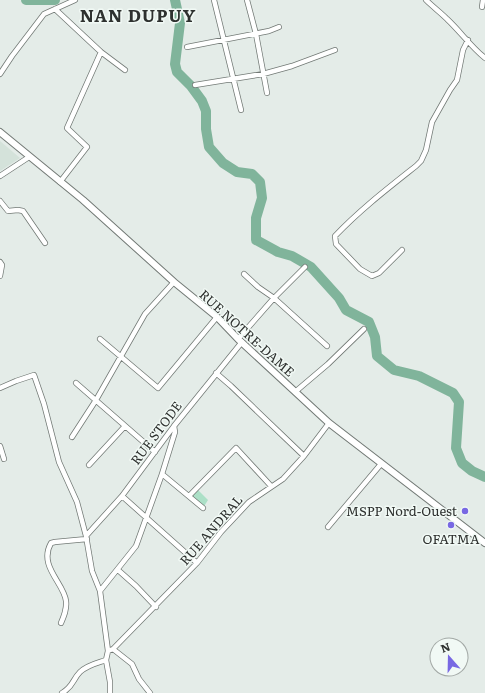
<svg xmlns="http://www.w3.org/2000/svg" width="485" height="693" font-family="Literata,serif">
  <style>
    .built { fill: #d4e2da }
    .pitch { fill: #ace0c7 }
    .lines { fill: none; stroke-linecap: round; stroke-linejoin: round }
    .river { stroke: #80b49b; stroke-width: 10 }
    .minor-casing { stroke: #727975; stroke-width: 6 }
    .tertiary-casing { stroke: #727975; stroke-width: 8 }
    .minor { stroke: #fff; stroke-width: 4.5 }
    .tertiary { stroke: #fff; stroke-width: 6 }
    .poi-dot { fill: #7868e3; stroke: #f1f9f5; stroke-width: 1.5 }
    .labels { text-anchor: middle; stroke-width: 3; stroke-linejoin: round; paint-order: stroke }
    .street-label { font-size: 13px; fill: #2e312f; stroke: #f1f9f5 }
    .poi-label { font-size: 13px; fill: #2e312f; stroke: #f1f9f5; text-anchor: end }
    .district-label { font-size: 17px; font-weight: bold; letter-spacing: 1px; fill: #2e312f; stroke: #f1f9f5 }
  </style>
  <rect width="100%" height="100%" fill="#e4ece8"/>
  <path class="built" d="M 0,141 L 20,158 L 0,171 Z"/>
  <path class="pitch" d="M 196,488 L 208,500 L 203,508 L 189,496 Z"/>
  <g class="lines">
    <path class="river" d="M 26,0 L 55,0
      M 175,0 L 180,23 L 175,64 L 177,72 L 191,86 L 202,101 L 206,111 L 206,129 L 209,147 L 223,163 L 237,172 L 252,174 L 260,182 L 262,198 L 256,218 L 256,240 L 278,252 L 292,256 L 311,267 L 339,298 L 346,310 L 369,322 L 375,337 L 377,356 L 394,370 L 419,376 L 453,393 L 459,402 L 456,448 L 462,463 L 472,471 L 485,477"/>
    <defs>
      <path id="minor" d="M 214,0 L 241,110
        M 247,0 L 256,34 L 267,93
        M 426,0 C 433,7 440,12 447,19 C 460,31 471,47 485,58
        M 482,7 L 483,0
        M 55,9 L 101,52 L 125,70
        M 187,47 L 269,31 L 279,27
        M 0,74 L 12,56 L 44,14 L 75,0
        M 195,85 L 263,74 L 292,66 L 335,50
        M 0,176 L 29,157
        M 60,182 L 87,147 L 67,128 L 101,52
        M 0,201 L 8,211 L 18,210 L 23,211 L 45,243
        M 402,250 L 379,273 L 372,276 L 360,269 L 336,244 L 335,236 C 361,209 387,189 416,166 L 421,161 L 426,150 L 432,122 L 450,90 L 457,80 L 463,50 L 468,40
        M 0,262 L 2,265 L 0,276
        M 305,267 L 274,298 L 327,346
        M 100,339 L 158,388 L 217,317
        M 238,339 L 274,298 L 258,287 L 244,274
        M 216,373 L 231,386 L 304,456
        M 76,383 L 155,452
        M 0,388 L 16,381 L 34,375 L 44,404 L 59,462 L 77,502 L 86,536 L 92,571 L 100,591 L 108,651 L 106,660 L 110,682 L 110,693
        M 295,392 L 328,364 L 364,329
        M 72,437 L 96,400 L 145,314 L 174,282
        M 0,446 L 4,459
        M 89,465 L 125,426
        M 162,474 L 203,508
        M 122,496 L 197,563
        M 189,496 L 236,448 L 271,486
        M 328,527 L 381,464
        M 86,536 L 122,496 L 174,426 L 242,342
        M 118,570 L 136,586 L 156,607
        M 100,591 L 136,546 L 162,474 L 175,432 L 174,426
        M 61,623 C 64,616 67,609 66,601 C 64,583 38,566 51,543 L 55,542 L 87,539
        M 113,649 L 132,664 L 139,679 L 150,693
        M 108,651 L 113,649 L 197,563 L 221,532 L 249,502 L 283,479 L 304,456 L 329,423
        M 62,693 C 74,686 72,680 80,672 C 87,665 97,663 106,660"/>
      <path id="tertiary" d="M 0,132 L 83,200 L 174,282 L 217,317 L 238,339 L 329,423 L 485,543"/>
    </defs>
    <use href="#minor" class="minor-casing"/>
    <use href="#tertiary" class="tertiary-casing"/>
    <use href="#minor" class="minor"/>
    <use href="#tertiary" class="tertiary"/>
  </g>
  <g class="poi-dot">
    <circle cx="465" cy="511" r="4"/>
    <circle cx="451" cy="525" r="4"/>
  </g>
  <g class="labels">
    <g class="street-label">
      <text transform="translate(247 333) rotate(42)" y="5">RUE NOTRE-DAME</text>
      <text transform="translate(156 433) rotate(-53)" y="5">RUE STODE</text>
      <text transform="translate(211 530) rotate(-49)" y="5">RUE ANDRAL</text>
    </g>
    <g class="poi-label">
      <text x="457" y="516">MSPP Nord-Ouest</text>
      <text x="451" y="544" text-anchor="middle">OFATMA</text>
    </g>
    <g class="district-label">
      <text x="138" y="22">NAN DUPUY</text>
    </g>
  </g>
  <g transform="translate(449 657) rotate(340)"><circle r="19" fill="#f1f9f5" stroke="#a3a9a6"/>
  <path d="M0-3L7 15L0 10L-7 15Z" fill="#7868e3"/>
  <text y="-6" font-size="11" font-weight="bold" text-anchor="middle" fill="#2e312f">N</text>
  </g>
</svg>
